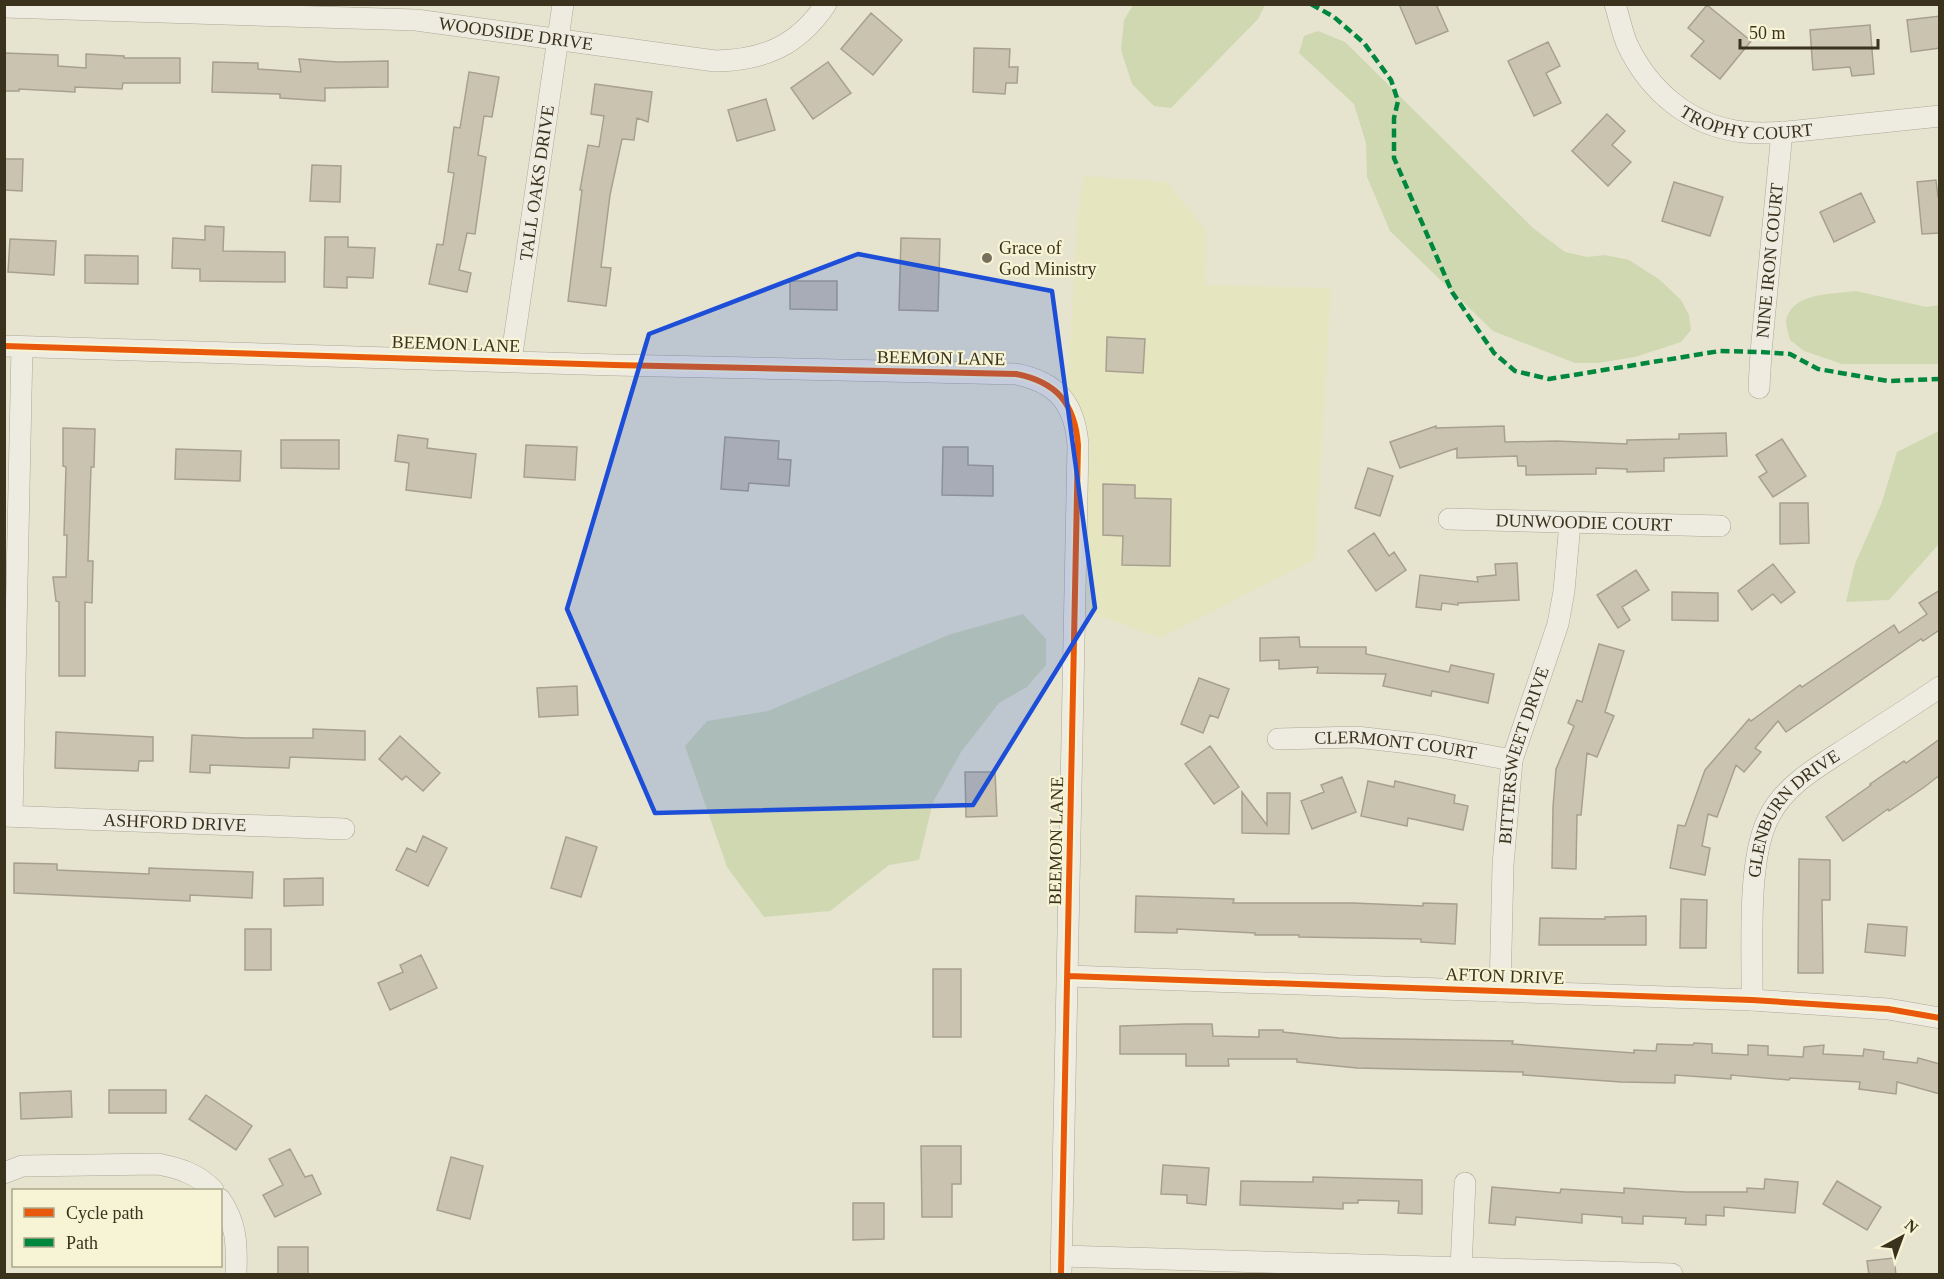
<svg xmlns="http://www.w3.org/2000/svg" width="1944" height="1279" font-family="'Times New Roman',serif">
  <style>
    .farmland { fill: #e5e5bf }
    .green { fill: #d0d8b1 }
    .building { fill: #cac3af; stroke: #a7a08e; stroke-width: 1.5 }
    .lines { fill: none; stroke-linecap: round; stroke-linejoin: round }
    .minor-casing { stroke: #aca897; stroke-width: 22 }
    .minor { stroke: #eeece0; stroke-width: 21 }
    .quiet { stroke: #00873e; stroke-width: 4.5; stroke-dasharray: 9 4.5; stroke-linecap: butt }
    .cycleway-casing { stroke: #f7f4d5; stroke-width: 10 }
    .cycleway { stroke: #e8590c; stroke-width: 6 }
    .marked { fill: #1d4ed8; fill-opacity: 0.2; stroke: #1d4ed8; stroke-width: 4.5; stroke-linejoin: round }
    .poi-dot { fill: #77705c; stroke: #f7f4d5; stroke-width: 2 }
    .labels { text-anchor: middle; stroke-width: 4.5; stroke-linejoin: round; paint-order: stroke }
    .street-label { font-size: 18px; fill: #3b321e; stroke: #f7f4d5 }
    .poi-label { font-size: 18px; fill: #3b321e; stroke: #f7f4d5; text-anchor: start }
  </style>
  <rect width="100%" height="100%" fill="#e6e4cf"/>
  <path class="farmland" d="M 1084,176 L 1167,182 L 1207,232 L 1205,285 L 1331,288 L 1315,559 L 1160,638 L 1075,607 L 1078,445 L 1058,392 L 1068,376 L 1078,214 Z"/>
  <path class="green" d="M 1133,5 L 1133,4 L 1265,5 L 1258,19 L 1171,108 L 1154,106 L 1132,84 L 1121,50 L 1124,20 Z
    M 1318,31 L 1345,42 L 1533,228 L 1565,252 L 1587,257 L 1605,255 L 1629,260 L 1660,280 L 1681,300 L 1689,315 L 1691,330 L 1681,342 L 1635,357 L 1598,363 L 1575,363 L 1493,331 L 1390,231 L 1367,177 L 1366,143 L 1354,104 L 1299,53 L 1304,36 Z
    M 1856,291 L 1926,307 L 1939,305 L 1939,364 L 1842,364 L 1804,351 L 1790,340 C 1789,335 1786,326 1786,321 C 1791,292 1834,294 1856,291 Z
    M 1939,431 L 1939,544 L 1889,600 L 1846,602 L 1855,564 L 1882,502 L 1897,452 Z
    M 1023,614 L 1046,639 L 1046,665 L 1027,687 L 999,703 L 961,752 L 933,802 L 919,860 L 889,865 L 830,911 L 764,917 L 727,867 L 685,746 L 707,721 L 768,711 L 951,634 Z"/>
  <path class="building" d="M 1399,4 L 1436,4 L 1448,31 L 1416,44 Z
    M 1707,5 L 1751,41 L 1720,79 L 1691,56 L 1704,41 L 1688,28 Z
    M 871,13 L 902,40 L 873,75 L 841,49 Z
    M 1940,16 L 1940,48 L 1911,52 L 1907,20 Z
    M 1870,25 L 1874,74 L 1852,76 L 1850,67 L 1813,70 L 1810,30 Z
    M 1548,42 L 1560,66 L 1546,73 L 1561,103 L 1534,116 L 1508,61 Z
    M 974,48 L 1010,49 L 1009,67 L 1018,67 L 1017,83 L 1006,83 L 1005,94 L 973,92 Z
    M 4,53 L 58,55 L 58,66 L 86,68 L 86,54 L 124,56 L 124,58 L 180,58 L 180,83 L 123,83 L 122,89 L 75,87 L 75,92 L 19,89 L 19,91 L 4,91 Z
    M 299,59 L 338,62 L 388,61 L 388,87 L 325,88 L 325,101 L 280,98 L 280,94 L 212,92 L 213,62 L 258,63 L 258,69 L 301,72 Z
    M 828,62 L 851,93 L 813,119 L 791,88 Z
    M 469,72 L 499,77 L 492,117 L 484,116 L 478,155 L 486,157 L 475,234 L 467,233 L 459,270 L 471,273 L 467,292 L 429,284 L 437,244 L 443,245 L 454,173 L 448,172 L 454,127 L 460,128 Z
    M 595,84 L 652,92 L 648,122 L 637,118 L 634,140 L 622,139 L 610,195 L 601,267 L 611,268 L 606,306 L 568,301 L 582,190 L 580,190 L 588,145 L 599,147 L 604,116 L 591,114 Z
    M 766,99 L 775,130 L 737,141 L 728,110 Z
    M 1607,114 L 1625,131 L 1612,145 L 1631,162 L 1608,186 L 1572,151 Z
    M 4,159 L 23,159 L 22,191 L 4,190 Z
    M 312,165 L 341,166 L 340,202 L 310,201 Z
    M 1936,180 L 1938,197 L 1940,197 L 1940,233 L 1922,234 L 1917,182 Z
    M 1674,182 L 1723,197 L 1710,236 L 1662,221 Z
    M 1861,193 L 1875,222 L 1834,242 L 1820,212 Z
    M 205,226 L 224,227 L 223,251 L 285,252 L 285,282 L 200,281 L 200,269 L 172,268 L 173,238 L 205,240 Z
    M 325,237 L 348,237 L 348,247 L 375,248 L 373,278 L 347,277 L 347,288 L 324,287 Z
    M 901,238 L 940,239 L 938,311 L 899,310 Z
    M 10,239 L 56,241 L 54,275 L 8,272 Z
    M 85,255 L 138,256 L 138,284 L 85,283 Z
    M 790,281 L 837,281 L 837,310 L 790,309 Z
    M 1107,337 L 1145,339 L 1143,373 L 1106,371 Z
    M 1436,426 L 1436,428 L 1504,426 L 1505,442 L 1556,441 L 1627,444 L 1627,440 L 1679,439 L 1679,434 L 1726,433 L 1727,456 L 1664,458 L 1664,471 L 1627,472 L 1627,469 L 1596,468 L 1596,474 L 1526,475 L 1526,466 L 1518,466 L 1517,456 L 1457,458 L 1457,448 L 1400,468 L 1390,442 Z
    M 63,428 L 95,429 L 94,467 L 91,467 L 88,561 L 93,561 L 92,603 L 85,602 L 85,676 L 59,676 L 59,602 L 56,601 L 53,577 L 66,577 L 67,535 L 64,535 L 66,467 L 63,466 Z
    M 398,435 L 428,439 L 427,448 L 476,454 L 471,498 L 406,490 L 409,463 L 395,461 Z
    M 725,437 L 779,441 L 778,459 L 791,460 L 789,486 L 749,483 L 748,491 L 721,489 Z
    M 1782,439 L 1806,476 L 1773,497 L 1759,477 L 1767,472 L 1756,455 Z
    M 281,440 L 339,440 L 339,469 L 281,468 Z
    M 526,445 L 577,447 L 575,480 L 524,477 Z
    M 943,447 L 968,447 L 968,465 L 993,466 L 993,496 L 942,495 Z
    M 176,449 L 241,451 L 240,481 L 175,479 Z
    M 1368,468 L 1393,476 L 1380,516 L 1355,508 Z
    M 1103,484 L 1135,485 L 1135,498 L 1171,499 L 1170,566 L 1122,565 L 1123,536 L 1103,535 Z
    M 1780,503 L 1808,503 L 1809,543 L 1780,544 Z
    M 1374,533 L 1389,556 L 1394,552 L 1406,570 L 1376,591 L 1348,551 Z
    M 1517,563 L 1519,600 L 1458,603 L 1458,605 L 1442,603 L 1441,610 L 1416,607 L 1420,575 L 1478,582 L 1477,577 L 1496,575 L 1495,564 Z
    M 1773,564 L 1795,592 L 1781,603 L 1773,594 L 1752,610 L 1738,591 Z
    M 1636,570 L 1649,590 L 1622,607 L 1630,620 L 1618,628 L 1597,595 Z
    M 1940,590 L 1940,633 L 1938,631 L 1923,641 L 1921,639 L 1786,732 L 1778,721 L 1755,748 L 1761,752 L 1744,772 L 1736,765 L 1717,817 L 1708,814 L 1702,846 L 1710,848 L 1705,875 L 1670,868 L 1678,825 L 1685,826 L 1705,770 L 1749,719 L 1751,721 L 1800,685 L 1802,687 L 1894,625 L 1899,633 L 1927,614 L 1919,603 Z
    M 1672,592 L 1718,593 L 1718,621 L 1672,620 Z
    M 1299,637 L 1300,647 L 1366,647 L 1366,654 L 1449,672 L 1451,665 L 1494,674 L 1488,703 L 1432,691 L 1431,696 L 1383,686 L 1386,674 L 1317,673 L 1318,667 L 1279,669 L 1279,660 L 1260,661 L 1260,638 Z
    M 1599,644 L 1624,651 L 1605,712 L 1614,716 L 1597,757 L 1587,753 L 1581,815 L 1577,815 L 1576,869 L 1552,868 L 1553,807 L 1556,769 L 1574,726 L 1568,723 L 1577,700 L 1582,702 Z
    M 1199,678 L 1229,689 L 1218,718 L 1210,715 L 1203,733 L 1181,724 Z
    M 577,686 L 578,715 L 539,717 L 537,688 Z
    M 313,729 L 365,731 L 365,760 L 290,757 L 289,768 L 210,765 L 210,773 L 190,772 L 192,735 L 245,738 L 313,738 Z
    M 56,732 L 153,737 L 153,761 L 139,761 L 138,771 L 55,768 Z
    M 400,736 L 440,773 L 423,791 L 406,776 L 402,780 L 379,759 Z
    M 1940,739 L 1940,775 L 1923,788 L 1889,811 L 1888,809 L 1843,841 L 1826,817 L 1871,785 L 1870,784 L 1904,761 L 1906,763 Z
    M 1210,746 L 1239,787 L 1214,804 L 1185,764 Z
    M 965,772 L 995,772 L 997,816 L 966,817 Z
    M 1342,777 L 1356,812 L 1312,829 L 1301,801 L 1324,792 L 1321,785 Z
    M 1368,781 L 1394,787 L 1395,781 L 1455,795 L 1454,803 L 1468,806 L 1463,830 L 1408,818 L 1407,826 L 1361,816 Z
    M 1242,792 L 1267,825 L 1267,793 L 1290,793 L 1289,834 L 1242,833 Z
    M 423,836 L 447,848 L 428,886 L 396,870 L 407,848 L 416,852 Z
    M 566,837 L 597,847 L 581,897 L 551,888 Z
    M 1799,859 L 1830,860 L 1830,900 L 1822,900 L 1823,973 L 1798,973 Z
    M 14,863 L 57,864 L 57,870 L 149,874 L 149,868 L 253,872 L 252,898 L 190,895 L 190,901 L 14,893 Z
    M 323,878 L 323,905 L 284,906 L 284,879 Z
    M 1136,896 L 1234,899 L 1233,903 L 1353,903 L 1423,906 L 1423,903 L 1457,904 L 1455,944 L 1421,942 L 1421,939 L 1299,937 L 1299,935 L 1255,935 L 1255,933 L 1177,929 L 1177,933 L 1135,932 Z
    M 1681,899 L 1707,900 L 1706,948 L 1680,948 Z
    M 1646,916 L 1646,945 L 1539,945 L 1540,918 L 1605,919 L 1605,917 Z
    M 1868,924 L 1907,927 L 1905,956 L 1865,952 Z
    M 245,929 L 271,929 L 271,970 L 245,970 Z
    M 421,955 L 437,988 L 390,1010 L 378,983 L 403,972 L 400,965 Z
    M 933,969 L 961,969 L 961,1037 L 933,1037 Z
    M 1185,1024 L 1212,1024 L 1213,1036 L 1259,1037 L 1259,1030 L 1283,1030 L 1283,1032 L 1339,1038 L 1513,1041 L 1512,1044 L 1634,1053 L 1634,1050 L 1656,1051 L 1657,1044 L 1693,1045 L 1694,1043 L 1712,1044 L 1712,1053 L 1748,1055 L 1748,1045 L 1768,1046 L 1768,1055 L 1803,1057 L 1804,1047 L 1824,1045 L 1823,1054 L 1863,1056 L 1864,1049 L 1884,1052 L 1883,1059 L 1917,1063 L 1918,1058 L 1940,1064 L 1940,1094 L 1897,1082 L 1896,1094 L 1859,1089 L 1860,1082 L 1790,1078 L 1789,1080 L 1731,1075 L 1731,1079 L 1675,1075 L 1675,1083 L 1621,1082 L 1523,1075 L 1523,1072 L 1357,1068 L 1297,1062 L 1297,1059 L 1228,1059 L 1229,1066 L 1186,1066 L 1186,1054 L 1120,1054 L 1120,1026 Z
    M 109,1090 L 166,1090 L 166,1113 L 109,1113 Z
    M 71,1091 L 72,1117 L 21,1119 L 20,1093 Z
    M 206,1095 L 252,1126 L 236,1150 L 189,1119 Z
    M 921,1146 L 961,1146 L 961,1184 L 952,1184 L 952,1217 L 922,1217 Z
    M 290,1149 L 305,1177 L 312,1175 L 321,1194 L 275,1217 L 263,1195 L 283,1185 L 269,1159 Z
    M 451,1157 L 483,1166 L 470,1219 L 437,1210 Z
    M 1163,1165 L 1209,1168 L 1206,1205 L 1187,1203 L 1187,1195 L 1161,1194 Z
    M 1313,1177 L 1422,1180 L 1422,1214 L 1398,1213 L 1399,1201 L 1358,1200 L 1358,1203 L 1343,1203 L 1343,1209 L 1240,1205 L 1241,1181 L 1313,1182 Z
    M 1765,1179 L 1798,1182 L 1795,1213 L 1724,1207 L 1724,1216 L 1706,1215 L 1706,1225 L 1685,1224 L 1686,1218 L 1643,1216 L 1643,1224 L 1622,1223 L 1622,1217 L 1582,1214 L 1582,1223 L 1516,1217 L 1515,1225 L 1489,1223 L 1492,1187 L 1560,1193 L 1561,1189 L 1624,1193 L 1624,1188 L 1686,1192 L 1747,1192 L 1747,1188 L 1764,1189 Z
    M 1837,1181 L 1881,1207 L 1867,1230 L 1823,1204 Z
    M 853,1203 L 884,1203 L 884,1239 L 853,1240 Z
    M 278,1247 L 308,1247 L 308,1275 L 278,1275 Z
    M 1894,1258 L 1896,1275 L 1869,1275 L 1867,1261 Z"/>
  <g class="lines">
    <defs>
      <g id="minor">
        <path id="s1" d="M 1615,4 C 1619,17 1622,32 1627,44 C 1649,91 1690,126 1743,132 C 1770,135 1798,131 1825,128 C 1863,124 1901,120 1940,116"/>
        <path id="s2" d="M 4,7 L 416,20 L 715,61 C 764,60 798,46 826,4"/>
        <path d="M 4,346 L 614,365 L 1016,374 C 1057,382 1075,404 1078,445 L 1061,1274"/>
        <path id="s3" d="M 511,361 L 563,4"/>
        <path id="s4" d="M 1759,388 L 1761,352 L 1782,132"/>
        <path id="s5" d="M 1449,519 L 1720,526"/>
        <path id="s6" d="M 1278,739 L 1356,737 L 1436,746 L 1512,760"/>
        <path id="s7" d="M 4,816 L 344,829"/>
        <path d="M 12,816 L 22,347"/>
        <path d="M 1068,976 L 1752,1000 L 1888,1009 L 1940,1018"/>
        <path id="s8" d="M 1500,991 L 1503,865 L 1512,760 L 1558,624 L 1564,591 L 1570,523"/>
        <path id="s9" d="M 1752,1000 C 1753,950 1746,858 1770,815 C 1788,781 1825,763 1856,742 C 1884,724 1912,706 1940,687"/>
        <path d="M 4,1173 L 22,1166 L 158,1164 C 179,1168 198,1174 213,1190"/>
        <path d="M 220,1199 C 237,1223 237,1246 236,1274"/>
        <path d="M 1061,1256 L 1672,1274"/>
        <path d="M 1461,1267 L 1465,1183"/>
      </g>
    </defs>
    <use href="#minor" class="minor-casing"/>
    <use href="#minor" class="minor"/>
    <path class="quiet" d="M 1311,4 L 1334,17 L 1364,43 L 1391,80 L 1398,101 L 1394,118 L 1394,158 L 1452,292 L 1494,353 L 1515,371 L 1549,379 L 1720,351 L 1761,352 L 1790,354 L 1818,369 L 1888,381 L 1940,379"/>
    <defs>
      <path id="cycleway" d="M 4,346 L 614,365 L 1016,374 C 1057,382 1075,404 1078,445 L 1061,1274
        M 1068,976 L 1752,1000 L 1888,1009 L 1940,1018"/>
    </defs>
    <use href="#cycleway" class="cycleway-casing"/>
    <use href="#cycleway" class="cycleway"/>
  </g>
  <path class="marked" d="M 858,254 L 1052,291 L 1095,608 L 973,805 L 655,813 L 567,609 L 649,334 Z"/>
  <circle class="poi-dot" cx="987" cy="258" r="6"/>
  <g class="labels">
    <g class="street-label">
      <text dy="6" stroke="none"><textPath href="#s2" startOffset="513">WOODSIDE DRIVE</textPath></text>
      <text dy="6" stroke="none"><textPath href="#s1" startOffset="196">TROPHY COURT</textPath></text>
      <text dy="6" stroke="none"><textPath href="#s3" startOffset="180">TALL OAKS DRIVE</textPath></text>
      <text dy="6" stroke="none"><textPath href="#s4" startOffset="128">NINE IRON COURT</textPath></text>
      <text transform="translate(456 344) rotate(2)" y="6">BEEMON LANE</text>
      <text transform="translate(941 358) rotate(1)" y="6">BEEMON LANE</text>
      <text dy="6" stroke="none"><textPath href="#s5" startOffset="135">DUNWOODIE COURT</textPath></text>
      <text dy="6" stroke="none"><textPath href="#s6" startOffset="118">CLERMONT COURT</textPath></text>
      <text dy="6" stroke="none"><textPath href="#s8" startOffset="238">BITTERSWEET DRIVE</textPath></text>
      <text dy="6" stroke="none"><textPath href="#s9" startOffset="201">GLENBURN DRIVE</textPath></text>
      <text dy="6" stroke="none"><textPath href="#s7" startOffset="171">ASHFORD DRIVE</textPath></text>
      <text transform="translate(1056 841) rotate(-89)" y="6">BEEMON LANE</text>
      <text transform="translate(1505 976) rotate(2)" y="6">AFTON DRIVE</text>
    </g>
    <g class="poi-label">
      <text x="999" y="254">Grace of<tspan x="999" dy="21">God Ministry</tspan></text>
    </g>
  </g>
  <rect width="1944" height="1279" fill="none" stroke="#3b321e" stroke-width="12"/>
  <rect x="12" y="1189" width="210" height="78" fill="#f7f4d5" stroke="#aca68c" stroke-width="1.5"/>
  <rect x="24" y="1208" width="30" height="9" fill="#e8590c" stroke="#aca68c" stroke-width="1.5"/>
  <text x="66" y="1219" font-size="18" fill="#3b321e">Cycle path</text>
  <rect x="24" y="1238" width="30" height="9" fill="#00873e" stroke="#aca68c" stroke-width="1.5"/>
  <text x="66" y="1249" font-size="18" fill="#3b321e">Path</text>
  <g transform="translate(1902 1237) rotate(41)" stroke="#f7f4d5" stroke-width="4.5" paint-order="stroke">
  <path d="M0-4.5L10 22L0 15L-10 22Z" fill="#3b321e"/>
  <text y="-9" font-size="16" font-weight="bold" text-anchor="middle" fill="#3b321e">N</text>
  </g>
  <path d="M1740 39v9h138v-9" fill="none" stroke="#3b321e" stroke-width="3"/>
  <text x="1749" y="39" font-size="18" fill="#3b321e" stroke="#f7f4d5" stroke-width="4.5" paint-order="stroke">50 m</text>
</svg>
